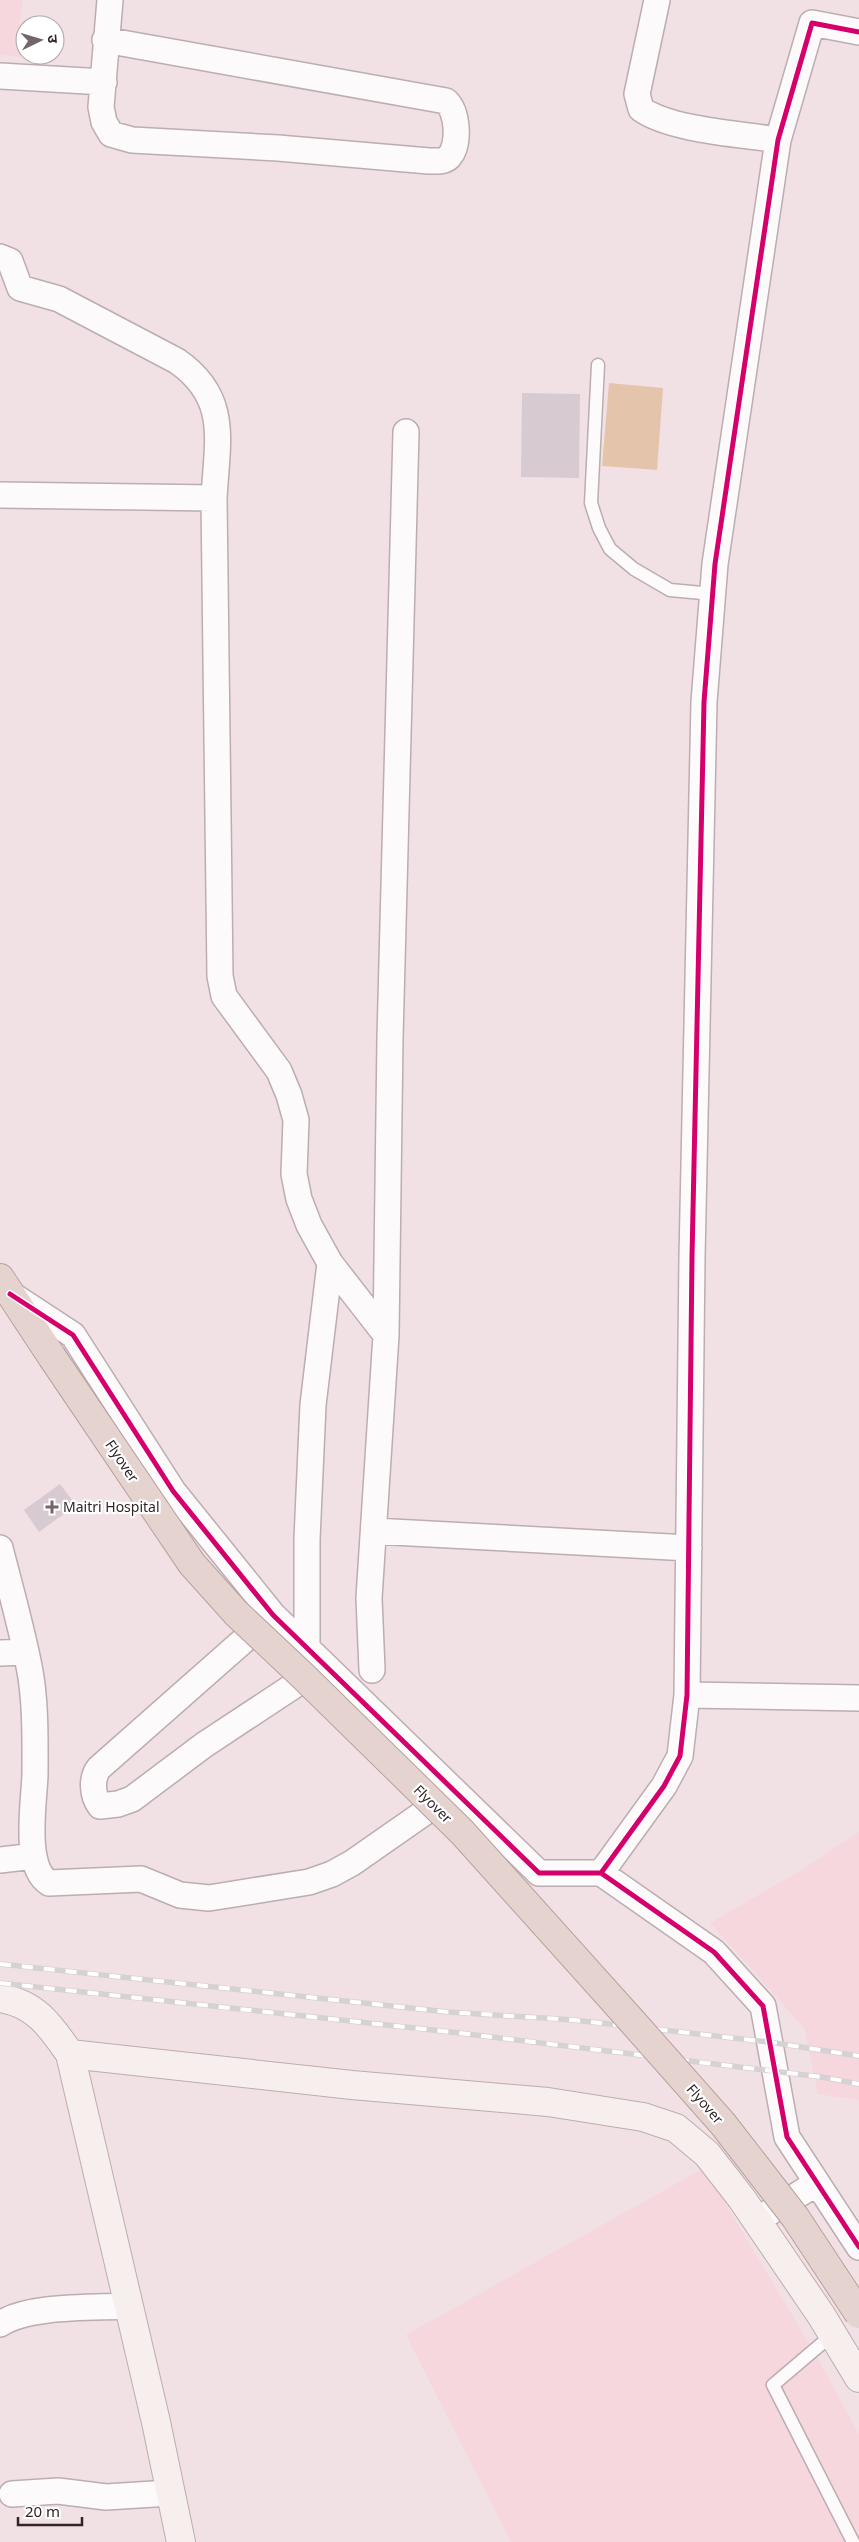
<svg xmlns="http://www.w3.org/2000/svg" width="859" height="2542" font-family="'Noto Sans','Noto Sans Devanagari',sans-serif">
  <style>
    .built { fill: #f5d7dd }
    .green { fill: #e5c4ac }
    .building { fill: #d7cad0 }
    .lines { fill: none; stroke-linecap: round; stroke-linejoin: round }
    .lane-casing { stroke: #bbadb0; stroke-width: 15 }
    .street-casing { stroke: #bbadb0; stroke-width: 28 }
    .secondary-casing { stroke: #bbadb0; stroke-width: 30 }
    .highway-casing { stroke: #b8a09d; stroke-width: 30 }
    .lane { stroke: #fdfafb; stroke-width: 12 }
    .street { stroke: #fdfafb; stroke-width: 25 }
    .secondary { stroke: #f6efee; stroke-width: 28 }
    .highway { stroke: #e5d3d0; stroke-width: 28 }
    .rail-casing { stroke: #d6d1d2; stroke-width: 5.5 }
    .rail { stroke: #fff; stroke-width: 4; stroke-dasharray: 11; stroke-linecap: butt }
    .highway-bridge-casing { stroke: #b8a09d; stroke-width: 30; stroke-linecap: butt }
    .highway-bridge { stroke: #e5d3d0; stroke-width: 28 }
    .cycleway-casing { stroke: #fff; stroke-width: 8 }
    .cycleway { stroke: #d6006c; stroke-width: 5 }
    .poi-dot { fill: #746668; stroke: #fff; stroke-width: 2 }
    .labels { text-anchor: middle; stroke-width: 4.5; stroke-linejoin: round; paint-order: stroke }
    .street-label { font-size: 14px; fill: #302426; stroke: #fff }
    .poi-label { font-size: 14px; fill: #302426; stroke: #fff; text-anchor: start }
  </style>
  <rect width="100%" height="100%" fill="#f2e1e4"/>
  <path class="built" d="M 0,0 L 23,0 L 19,26 L 25,26 L 25,55 L 38,55 L 38,58 L 0,55 Z
    M 859,1832 L 859,2100 L 818,2094 L 804,2028 L 710,1923 L 800,1871 Z
    M 704,2168 L 813,2350 L 859,2434 L 859,2542 L 511,2542 L 406,2335 Z"/>
  <path class="green" d="M 609,383 L 663,388 L 657,470 L 602,466 Z"/>
  <path class="building" d="M 522,393 L 580,394 L 579,478 L 521,477 Z
    M 60,1484 L 76,1505 L 39,1532 L 24,1510 Z"/>
  <g class="lines">
    <defs>
      <path id="lane" d="M 598,365 L 591,503 L 599,528 L 610,549 L 634,569 L 670,590 L 713,594
        M 833,2334 L 773,2385 L 853,2542"/>
      <path id="street" d="M 657,0 L 637,94 L 641,109 C 670,130 741,134 778,140
        M 105,40 L 446,101 C 458,112 460,145 449,157 C 444,162 436,161 429,161 L 278,148 L 132,140 L 111,134 L 104,122 L 101,107 L 110,0
        M 0,76 L 104,82
        M 0,257 L 10,261 L 20,288 L 59,299 L 177,361 C 230,398 217,441 214,498 L 220,976 L 224,996 L 279,1071 L 289,1095 L 296,1120 L 294,1174 L 299,1199 L 309,1225 L 330,1263 L 386,1335
        M 0,495 L 214,498
        M 12,1295 L 73,1335 L 173,1491 L 273,1615 L 539,1873 L 601,1873 L 714,1952 L 763,2006 L 787,2137 L 859,2247
        M 374,1531 L 689,1548
        M 0,1548 C 10,1587 21,1626 29,1666 C 36,1701 35,1739 35,1775 C 34,1803 23,1867 49,1883 L 141,1879 L 180,1895 L 209,1898 L 309,1882 L 332,1874 L 352,1863 L 451,1794
        M 269,1618 L 99,1768 C 91,1778 92,1795 100,1806 L 118,1804 L 132,1799 L 204,1745 L 322,1667
        M 307,1648 L 307,1539 L 313,1405 L 330,1263
        M 0,1653 L 25,1652
        M 372,1670 L 369,1598 L 386,1335 L 390,1038 L 406,432
        M 687,1695 L 859,1698
        M 0,1860 L 34,1856
        M 601,1873 L 664,1786 L 680,1756 L 687,1695 L 692,1257 L 704,702 L 715,564 L 778,140 L 812,23 L 859,32
        M 757,2220 L 817,2183
        M 0,2324 C 29,2305 92,2308 128,2306
        M 12,2494 L 58,2491 L 106,2497 L 170,2493"/>
      <path id="secondary" d="M 0,1998 C 36,2003 51,2027 70,2054 L 156,2422 L 181,2542
        M 70,2054 L 352,2085 L 548,2102 L 643,2117 L 676,2128 L 707,2154 L 742,2199 L 821,2315 L 859,2378"/>
      <path id="highway" d="M 0,1278 L 52,1357"/>
    </defs>
    <use href="#lane" class="lane-casing"/>
    <use href="#street" class="street-casing"/>
    <use href="#secondary" class="secondary-casing"/>
    <use href="#highway" class="highway-casing"/>
    <use href="#lane" class="lane"/>
    <use href="#street" class="street"/>
    <use href="#secondary" class="secondary"/>
    <use href="#highway" class="highway"/>
    <defs>
      <path id="rail" d="M 0,1964 L 448,2012 L 574,2020 L 769,2042 L 859,2056
        M 0,1983 L 451,2032 L 822,2077 L 859,2084"/>
    </defs>
    <use href="#rail" class="rail-casing"/>
    <use href="#rail" class="rail"/>
    <defs>
      <path id="highway-bridge" d="M 52,1357 L 192,1564 L 236,1613 L 303,1676 L 462,1832 L 631,2020 L 723,2124 L 795,2217 L 859,2314"/>
    </defs>
    <use href="#highway-bridge" class="highway-bridge-casing"/>
    <use href="#highway-bridge" class="highway-bridge"/>
    <defs>
      <path id="cycleway" d="M 10,1294 L 73,1335 L 173,1491 L 273,1615 L 539,1873 L 601,1873 L 714,1952 L 763,2006 L 787,2137 L 859,2247
        M 601,1873 L 664,1786 L 680,1756 L 687,1695 L 692,1257 L 704,702 L 715,564 L 778,140 L 812,23 L 859,32"/>
    </defs>
    <use href="#cycleway" class="cycleway-casing"/>
    <use href="#cycleway" class="cycleway"/>
  </g>
  <path class="poi-dot" d="M49.5 1499.5h5v5h5v5h-5v5h-5v-5h-5v-5h5z"/>
  <g class="labels">
    <g class="street-label">
      <text transform="translate(122 1461) rotate(56)" y="5">Flyover</text>
      <text transform="translate(433 1804) rotate(45)" y="5">Flyover</text>
      <text transform="translate(705 2104) rotate(49)" y="5">Flyover</text>
    </g>
    <g class="poi-label">
      <text x="63" y="1512">Maitri Hospital</text>
    </g>
  </g>
  <g transform="translate(40 40) rotate(85)"><circle r="24" fill="#ffffff" stroke="#aca7a8"/>
  <path d="M0-4L9 19L0 12L-9 19Z" fill="#746668"/>
  <text y="-8" font-size="14" font-weight="bold" text-anchor="middle" fill="#302426">उ</text>
  </g>
  <path d="M18 2517v8h64v-8" fill="none" stroke="#302426" stroke-width="2.5"/>
  <text x="25" y="2517" font-size="15" fill="#302426" stroke="#ffffff" stroke-width="4" paint-order="stroke">20 m</text>
</svg>
